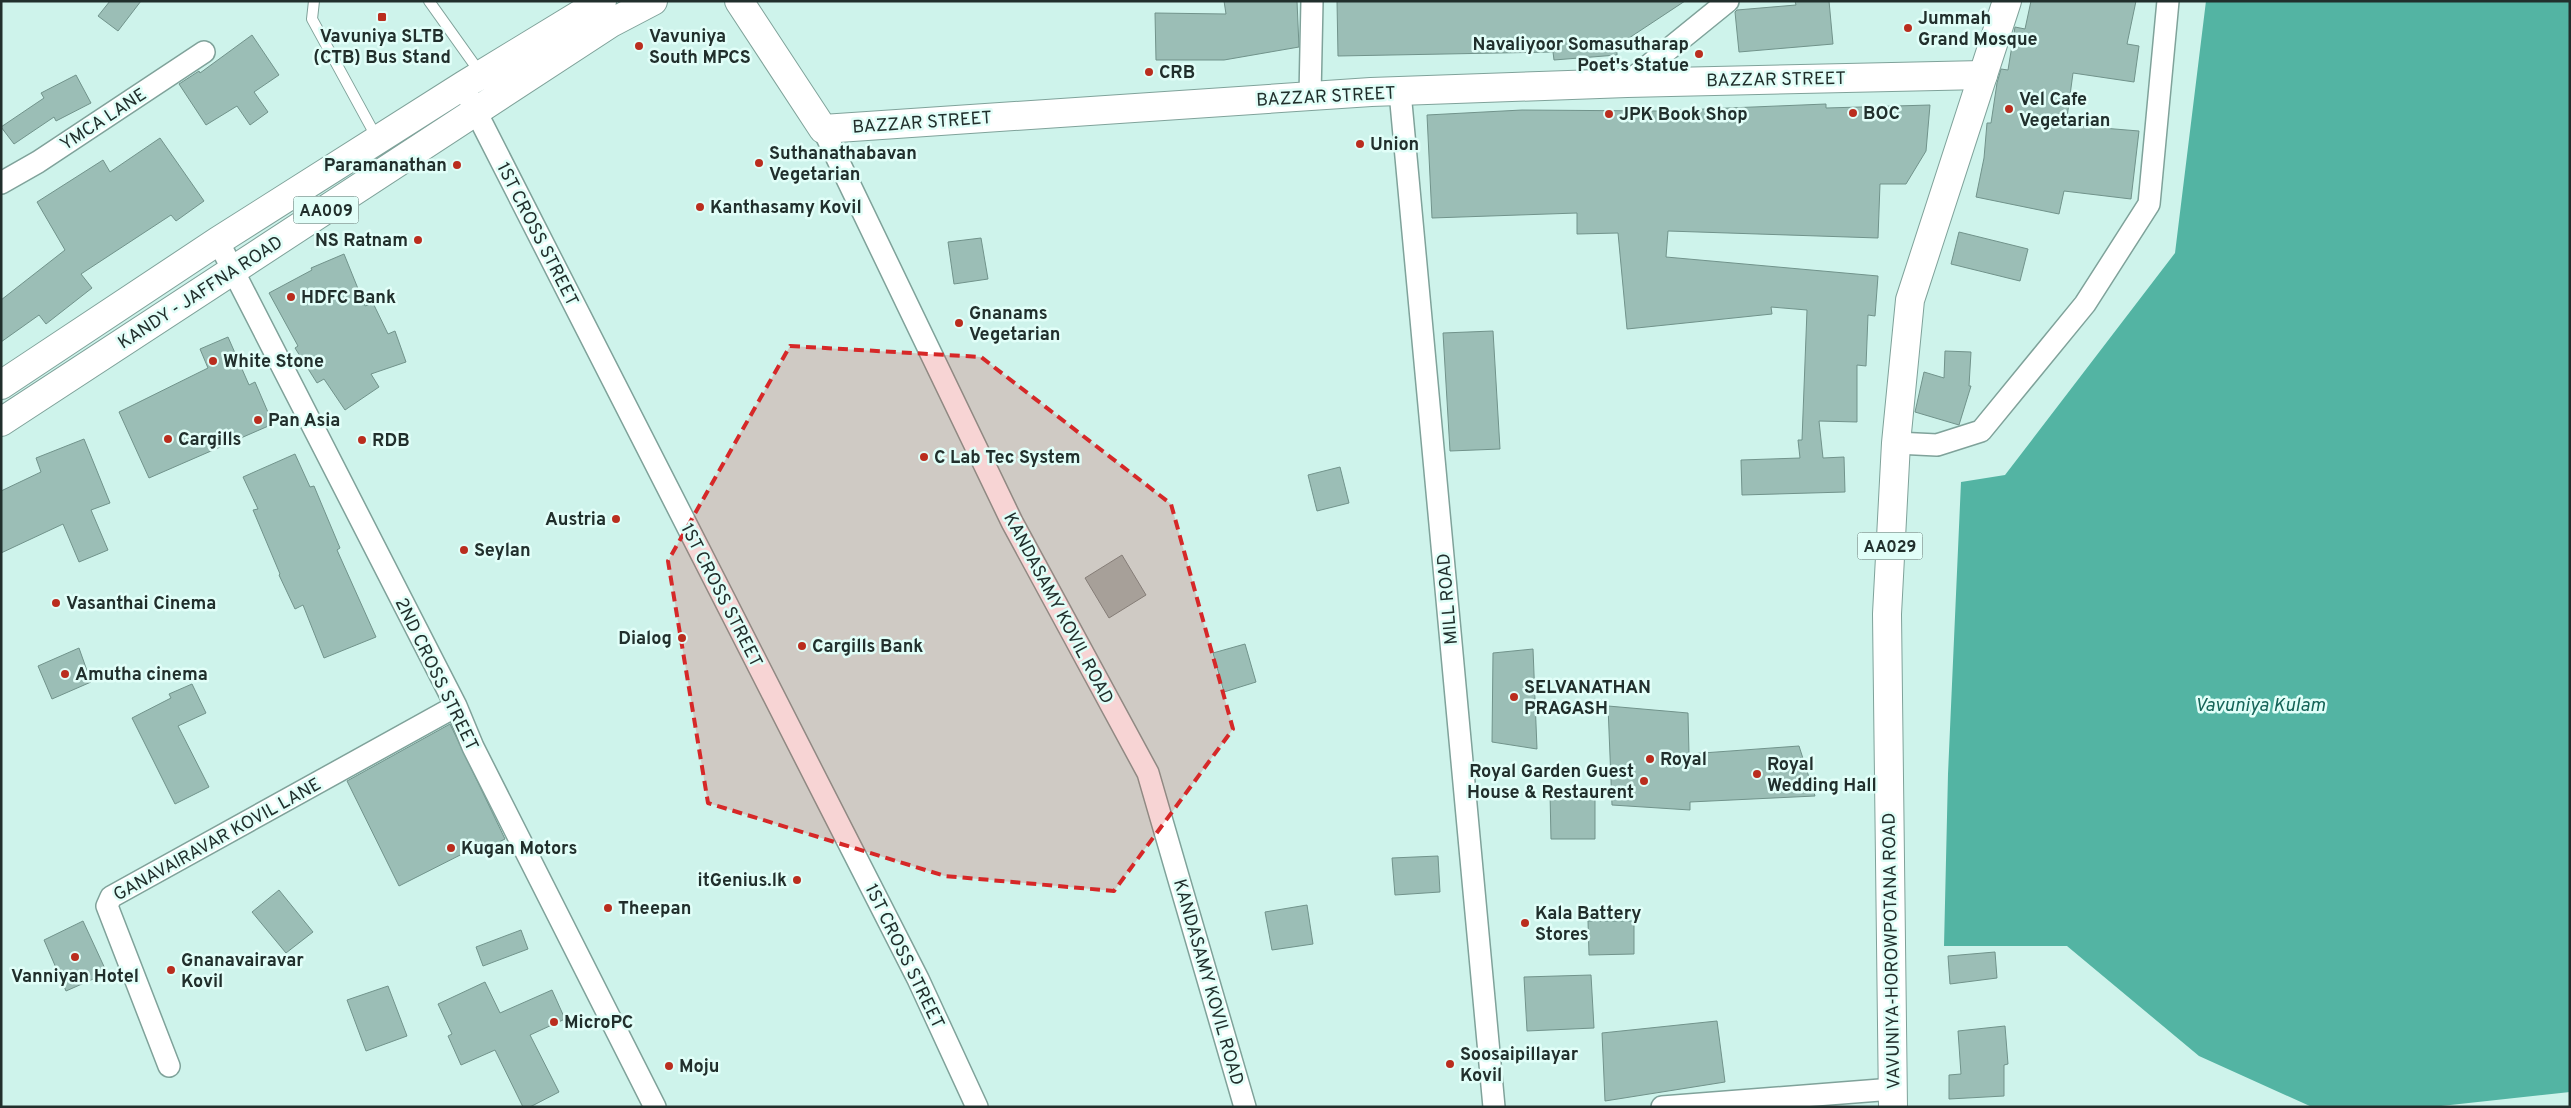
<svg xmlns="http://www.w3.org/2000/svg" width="2571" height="1108" font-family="Overpass,sans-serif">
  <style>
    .water { fill: #53b4a3 }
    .building { fill: #9bbeb6; stroke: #71938b }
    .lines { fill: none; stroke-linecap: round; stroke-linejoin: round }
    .lane-casing { stroke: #7fa29a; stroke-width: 12 }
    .street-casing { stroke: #7fa29a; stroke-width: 24 }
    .secondary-casing { stroke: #7fa29a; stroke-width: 30 }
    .highway-casing { stroke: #7fa29a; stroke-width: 30 }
    .lane { stroke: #fff; stroke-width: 10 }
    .street { stroke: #fff; stroke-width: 21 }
    .secondary { stroke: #fff; stroke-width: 28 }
    .highway { stroke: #fff; stroke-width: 28 }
    .marked { fill: #d62828; fill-opacity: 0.2; stroke: #d62828; stroke-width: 4; stroke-dasharray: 10 6; stroke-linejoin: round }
    .poi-dot { fill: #ba2d1e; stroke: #e1fef8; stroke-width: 2 }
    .labels { text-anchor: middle; stroke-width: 5; stroke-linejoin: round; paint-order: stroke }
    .shield { fill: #e1fef8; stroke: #5b6d69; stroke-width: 1 }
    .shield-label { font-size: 16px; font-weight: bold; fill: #212f2c }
    .poi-label { font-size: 18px; font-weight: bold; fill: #212f2c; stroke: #e1fef8; text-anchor: start }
    .street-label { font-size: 18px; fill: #212f2c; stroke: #e1fef8 }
    .water-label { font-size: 19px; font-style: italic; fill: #156458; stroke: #e1fef8 }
  </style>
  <rect width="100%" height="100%" fill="#cef3eb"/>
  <path class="water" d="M 2206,1 L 2570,1 L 2570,1092 L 2432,1107 L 2312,1107 L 2199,1056 L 2067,946 L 1944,946 L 1948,774 L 1961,482 L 2005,475 L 2175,253 Z"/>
  <path class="building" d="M 110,1 L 141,1 L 118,31 L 98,16 Z
    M 1224,1 L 1297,1 L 1299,47 L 1224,60 L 1156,60 L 1155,13 L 1226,14 Z
    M 1337,1 L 1685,1 L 1617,46 L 1617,55 L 1554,60 L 1553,52 L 1338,56 Z
    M 1795,1 L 1829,1 L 1833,44 L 1739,52 L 1735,12 L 1737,10 L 1796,5 Z
    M 2031,1 L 2136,1 L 2127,44 L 2139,46 L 2134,82 L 2073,73 L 2066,125 L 2139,131 L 2131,199 L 2064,191 L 2059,214 L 1976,197 L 1984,158 L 1987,123 L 1991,123 L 1997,83 L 2001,69 L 2008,70 L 2015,27 L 2025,29 Z
    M 252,35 L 279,75 L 254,92 L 268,112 L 250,125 L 237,106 L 206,125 L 179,84 L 199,71 L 200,73 Z
    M 76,75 L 91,103 L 56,121 L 54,117 L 14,144 L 1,127 L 44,98 L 41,93 Z
    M 1826,104 L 1826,108 L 1930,105 L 1926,151 L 1906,184 L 1880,184 L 1878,238 L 1668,231 L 1666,257 L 1878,276 L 1875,316 L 1868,315 L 1866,366 L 1857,365 L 1857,422 L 1819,421 L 1823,458 L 1844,457 L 1845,492 L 1742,495 L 1741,460 L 1800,458 L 1798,440 L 1802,440 L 1807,310 L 1771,307 L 1772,314 L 1627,329 L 1618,233 L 1577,234 L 1577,213 L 1432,218 L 1427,115 L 1522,110 L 1656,111 Z
    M 160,138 L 204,201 L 176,221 L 171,215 L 81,274 L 92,288 L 46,324 L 39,315 L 1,342 L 1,300 L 65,250 L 37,202 L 103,160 L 110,172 Z
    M 1959,232 L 2028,249 L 2020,281 L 1951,264 Z
    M 981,238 L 988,279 L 954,284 L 948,242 Z
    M 344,254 L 365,306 L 373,303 L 388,334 L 395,331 L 406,362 L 371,374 L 379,387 L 345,410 L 324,379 L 317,383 L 295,348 L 298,346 L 269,293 L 312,270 L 311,268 Z
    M 1493,331 L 1500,449 L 1450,451 L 1443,333 Z
    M 228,337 L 249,385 L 255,382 L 273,424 L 149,478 L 119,412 L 208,368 L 200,349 Z
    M 1945,351 L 1971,352 L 1969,386 L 1971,386 L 1959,425 L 1915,412 L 1924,372 L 1944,378 Z
    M 84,439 L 110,503 L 91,510 L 108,550 L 79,562 L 63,524 L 1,553 L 1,491 L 41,472 L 36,458 Z
    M 295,454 L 310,487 L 314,486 L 340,548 L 337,550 L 376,637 L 324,658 L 303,605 L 295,609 L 279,575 L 280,574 L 253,510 L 258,509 L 243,477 Z
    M 1340,467 L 1349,503 L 1317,511 L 1308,475 Z
    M 1122,555 L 1146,595 L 1109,618 L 1085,578 Z
    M 1245,644 L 1256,682 L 1224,692 L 1213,653 Z
    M 79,648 L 91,682 L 52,699 L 38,666 Z
    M 1533,649 L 1537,749 L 1492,742 L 1493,653 Z
    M 192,684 L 206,713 L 178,726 L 209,787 L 175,804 L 132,718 L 171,698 L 169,694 Z
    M 1608,706 L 1688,713 L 1689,754 L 1799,746 L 1815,796 L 1690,802 L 1690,810 L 1612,805 Z
    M 450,724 L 505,839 L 481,851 L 478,846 L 399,886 L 347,781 Z
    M 1550,793 L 1595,793 L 1595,839 L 1551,839 Z
    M 1438,856 L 1440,892 L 1395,895 L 1392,858 Z
    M 279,890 L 313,932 L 286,953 L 252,912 Z
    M 1307,905 L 1313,944 L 1272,950 L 1265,912 Z
    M 83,921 L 107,973 L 66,991 L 44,940 Z
    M 1588,921 L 1634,921 L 1634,954 L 1589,955 Z
    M 521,930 L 528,949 L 483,966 L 476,947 Z
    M 1995,952 L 1997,978 L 1950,984 L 1948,956 Z
    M 1591,975 L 1594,1028 L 1527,1031 L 1524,977 Z
    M 485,982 L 500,1013 L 552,990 L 565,1019 L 530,1035 L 559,1092 L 530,1107 L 523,1107 L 495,1050 L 461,1065 L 448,1036 L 452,1034 L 438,1004 Z
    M 388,986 L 407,1036 L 366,1051 L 347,1000 Z
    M 1717,1021 L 1725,1082 L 1605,1101 L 1602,1033 Z
    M 2005,1026 L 2008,1064 L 2004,1065 L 2004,1096 L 1949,1099 L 1949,1075 L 1961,1074 L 1958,1031 Z"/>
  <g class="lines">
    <defs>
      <path id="lane" d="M 314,1 L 312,19 L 378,140
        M 429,1 L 481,74"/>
      <path id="street" d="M 1627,83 L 1728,1
        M 1400,92 L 1494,1107
        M 1310,96 L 1312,1
        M 469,98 L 918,979 L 977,1107
        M 823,129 L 1012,522 L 1148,773 L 1245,1107
        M 1,183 L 38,162 L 204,52
        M 218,241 L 456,706 L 473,747 L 655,1107
        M 1896,443 L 1937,445 L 1981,431 L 2085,304 L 2149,204 L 2168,1
        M 169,1066 L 107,906 L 111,897 L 456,706
        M 1662,1107 L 1893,1089"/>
      <path id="secondary" d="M 739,1 L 823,129 L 1371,92 L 1627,83 L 1983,75"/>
      <path id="highway" d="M 1,385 L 218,241 L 464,85 L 602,1
        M 1,422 L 611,23 L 653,1
        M 1893,1107 L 1887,614 L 1896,443 L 1910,300 L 2007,1"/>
    </defs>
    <use href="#lane" class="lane-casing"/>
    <use href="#street" class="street-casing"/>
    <use href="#secondary" class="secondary-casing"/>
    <use href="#highway" class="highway-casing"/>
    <use href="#lane" class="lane"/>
    <use href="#street" class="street"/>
    <use href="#secondary" class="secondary"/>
    <use href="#highway" class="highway"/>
  </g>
  <path class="marked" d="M 790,346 L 981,357 L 1171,504 L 1233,729 L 1114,891 L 945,876 L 708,803 L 668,561 Z"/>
  <g class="poi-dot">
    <rect x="377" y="12" width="10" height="10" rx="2.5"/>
    <circle cx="1908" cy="28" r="5"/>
    <circle cx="639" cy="46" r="5"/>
    <circle cx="1699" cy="54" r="5"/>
    <circle cx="1149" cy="72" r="5"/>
    <circle cx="2009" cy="109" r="5"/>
    <circle cx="1853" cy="113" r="5"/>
    <circle cx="1609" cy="114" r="5"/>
    <circle cx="1360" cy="144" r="5"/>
    <circle cx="759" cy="163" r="5"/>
    <circle cx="457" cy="165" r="5"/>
    <circle cx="700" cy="207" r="5"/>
    <circle cx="418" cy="240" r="5"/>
    <circle cx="291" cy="297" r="5"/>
    <circle cx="959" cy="323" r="5"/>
    <circle cx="213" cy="361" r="5"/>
    <circle cx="258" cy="420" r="5"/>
    <circle cx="168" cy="439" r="5"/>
    <circle cx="362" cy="440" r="5"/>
    <circle cx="924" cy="457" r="5"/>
    <circle cx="616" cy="519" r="5"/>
    <circle cx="464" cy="550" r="5"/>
    <circle cx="56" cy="603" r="5"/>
    <circle cx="682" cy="638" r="5"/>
    <circle cx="802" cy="646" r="5"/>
    <circle cx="65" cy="674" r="5"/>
    <circle cx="1514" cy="697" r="5"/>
    <circle cx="1650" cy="759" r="5"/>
    <circle cx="1757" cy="774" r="5"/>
    <circle cx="1644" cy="781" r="5"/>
    <circle cx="451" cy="848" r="5"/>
    <circle cx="797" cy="880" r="5"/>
    <circle cx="608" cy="908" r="5"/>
    <circle cx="1525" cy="923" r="5"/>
    <circle cx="75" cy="957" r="5"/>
    <circle cx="171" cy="970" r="5"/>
    <circle cx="554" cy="1022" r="5"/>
    <circle cx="1450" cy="1064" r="5"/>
    <circle cx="669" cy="1066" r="5"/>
  </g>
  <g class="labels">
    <g class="shield">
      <rect x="293.5" y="196.5" width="65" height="27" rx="4"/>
      <rect x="1857.5" y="532.5" width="65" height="27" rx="4"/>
    </g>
    <g class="shield-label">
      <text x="326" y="216">AA009</text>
      <text x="1890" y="552">AA029</text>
    </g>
    <g class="poi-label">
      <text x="1918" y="24">Jummah<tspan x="1918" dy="21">Grand Mosque</tspan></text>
      <text x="382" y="42" text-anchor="middle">Vavuniya SLTB<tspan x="382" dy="21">(CTB) Bus Stand</tspan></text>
      <text x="649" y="42">Vavuniya<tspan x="649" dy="21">South MPCS</tspan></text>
      <text x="1689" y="50" text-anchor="end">Navaliyoor Somasutharap<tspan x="1689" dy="21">Poet's Statue</tspan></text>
      <text x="1159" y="78">CRB</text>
      <text x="2019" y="105">Vel Cafe<tspan x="2019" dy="21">Vegetarian</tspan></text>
      <text x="1863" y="119">BOC</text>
      <text x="1619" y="120">JPK Book Shop</text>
      <text x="1370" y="150">Union</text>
      <text x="769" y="159">Suthanathabavan<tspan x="769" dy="21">Vegetarian</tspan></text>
      <text x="447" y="171" text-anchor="end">Paramanathan</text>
      <text x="710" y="213">Kanthasamy Kovil</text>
      <text x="408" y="246" text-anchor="end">NS Ratnam</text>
      <text x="301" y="303">HDFC Bank</text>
      <text x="969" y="319">Gnanams<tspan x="969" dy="21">Vegetarian</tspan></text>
      <text x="223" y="367">White Stone</text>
      <text x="268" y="426">Pan Asia</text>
      <text x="178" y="445">Cargills</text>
      <text x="372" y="446">RDB</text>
      <text x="934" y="463">C Lab Tec System</text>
      <text x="606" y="525" text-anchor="end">Austria</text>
      <text x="474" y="556">Seylan</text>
      <text x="66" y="609">Vasanthai Cinema</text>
      <text x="672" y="644" text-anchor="end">Dialog</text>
      <text x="812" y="652">Cargills Bank</text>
      <text x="75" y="680">Amutha cinema</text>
      <text x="1524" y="693">SELVANATHAN<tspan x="1524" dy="21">PRAGASH</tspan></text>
      <text x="1660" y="765">Royal</text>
      <text x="1767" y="770">Royal<tspan x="1767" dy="21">Wedding Hall</tspan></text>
      <text x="1634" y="777" text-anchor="end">Royal Garden Guest<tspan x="1634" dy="21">House &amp; Restaurent</tspan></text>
      <text x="461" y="854">Kugan Motors</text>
      <text x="787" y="886" text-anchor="end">itGenius.lk</text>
      <text x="618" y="914">Theepan</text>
      <text x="1535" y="919">Kala Battery<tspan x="1535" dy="21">Stores</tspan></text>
      <text x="181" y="966">Gnanavairavar<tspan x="181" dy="21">Kovil</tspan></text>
      <text x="75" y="982" text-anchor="middle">Vanniyan Hotel</text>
      <text x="564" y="1028">MicroPC</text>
      <text x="1460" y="1060">Soosaipillayar<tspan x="1460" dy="21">Kovil</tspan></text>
      <text x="679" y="1072">Moju</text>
    </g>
    <g class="street-label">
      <text transform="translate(1776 79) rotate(-1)" y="6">BAZZAR STREET</text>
      <text transform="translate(1326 96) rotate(-3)" y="6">BAZZAR STREET</text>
      <text transform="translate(103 119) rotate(-33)" y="6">YMCA LANE</text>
      <text transform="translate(922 122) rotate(-4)" y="6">BAZZAR STREET</text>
      <text transform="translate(538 234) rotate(63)" y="6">1ST CROSS STREET</text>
      <text transform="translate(200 292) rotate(-33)" y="6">KANDY - JAFFNA ROAD</text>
      <text transform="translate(722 595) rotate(63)" y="6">1ST CROSS STREET</text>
      <text transform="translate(1447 599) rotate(-95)" y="6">MILL ROAD</text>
      <text transform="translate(1059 608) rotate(62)" y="6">KANDASAMY KOVIL ROAD</text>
      <text transform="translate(437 674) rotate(64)" y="6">2ND CROSS STREET</text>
      <text transform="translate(217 839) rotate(-29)" y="6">GANAVAIRAVAR KOVIL LANE</text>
      <text transform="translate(1891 951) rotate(-91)" y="6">VAVUNIYA-HOROWPOTANA ROAD</text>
      <text transform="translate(905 956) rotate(64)" y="6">1ST CROSS STREET</text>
      <text transform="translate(1209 982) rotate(74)" y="6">KANDASAMY KOVIL ROAD</text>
    </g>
    <g class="water-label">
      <text x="2260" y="711">Vavuniya Kulam</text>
    </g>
  </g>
  <rect width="2571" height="1108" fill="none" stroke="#212f2c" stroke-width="5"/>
</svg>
